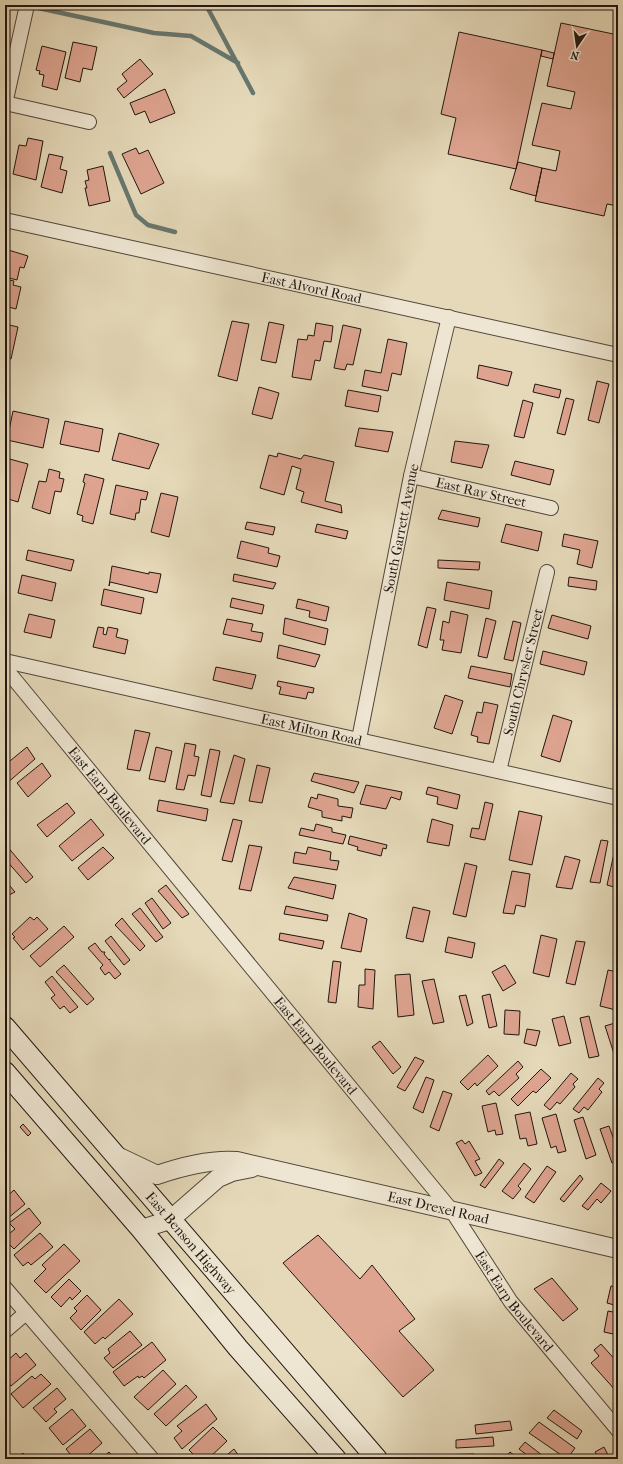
<svg xmlns="http://www.w3.org/2000/svg" width="623" height="1464" font-family="'IM FELL French Canon',serif">
  <style>
    .lines { fill: none; stroke-linecap: round; stroke-linejoin: round }
    .stream { stroke: #67786f; stroke-width: 4.5 }
    .building { fill: #dea490; stroke: #211610 }
    .minor-casing { stroke: #52473a; stroke-width: 16 }
    .tertiary-casing { stroke: #52473a; stroke-width: 20 }
    .secondary-casing { stroke: #211610; stroke-width: 22 }
    .minor { stroke: #eee6d2; stroke-width: 14 }
    .tertiary { stroke: #eee6d2; stroke-width: 18 }
    .secondary { stroke: #eee6d2; stroke-width: 20 }
    .labels { text-anchor: middle; stroke-width: 3; stroke-linejoin: round; paint-order: stroke }
    .street-label { font-size: 14px; fill: #211610; stroke: #eee6d2 }
  </style>
  <rect width="100%" height="100%" fill="#e5d9b9"/>
  <filter id="stains"><feTurbulence type="fractalNoise" baseFrequency=".005" numOctaves="4"/><feColorMatrix values="0 0 0 0 .2 0 0 0 0 .09 0 0 0 0 .02 0 0 0 .5 -.17"/></filter>
  <radialGradient id="worn" r=".72"><stop offset=".6" stop-color="#630" stop-opacity="0"/><stop offset="1" stop-color="#630" stop-opacity=".3"/></radialGradient>
  <g class="lines">
    <path class="stream" d="M 206,5 L 253,93
      M 29,6 L 154,33 L 191,36 L 238,63
      M 110,153 L 136,215 L 148,225 L 175,232"/>
  </g>
  <path class="building" d="M 561,23 L 618,35 L 618,206 L 607,204 L 604,216 L 535,201 L 542,168 L 556,171 L 560,151 L 532,145 L 542,103 L 571,109 L 575,92 L 547,86 Z
    M 459,32 L 542,50 L 516,169 L 448,154 L 456,118 L 441,114 Z
    M 73,42 L 97,47 L 92,70 L 83,68 L 80,82 L 65,78 Z
    M 42,46 L 66,52 L 57,90 L 42,86 L 44,75 L 39,74 L 40,71 L 36,70 Z
    M 542,50 L 554,53 L 553,59 L 541,56 Z
    M 140,59 L 153,74 L 124,98 L 117,89 L 127,81 L 122,74 Z
    M 165,89 L 175,113 L 150,123 L 145,111 L 135,115 L 130,103 Z
    M 28,138 L 43,141 L 36,180 L 13,174 L 19,145 L 26,146 Z
    M 136,148 L 139,154 L 148,150 L 164,183 L 141,194 L 122,154 Z
    M 49,154 L 63,157 L 60,169 L 67,171 L 62,193 L 41,187 Z
    M 518,162 L 542,168 L 536,196 L 510,189 Z
    M 103,166 L 110,201 L 89,206 L 85,188 L 87,188 L 85,181 L 89,180 L 87,170 Z
    M 5,249 L 28,256 L 24,268 L 20,267 L 17,280 L 5,277 Z
    M 5,279 L 14,281 L 13,285 L 21,287 L 16,309 L 5,306 Z
    M 232,321 L 249,324 L 237,381 L 218,376 Z
    M 269,322 L 284,325 L 276,363 L 261,360 Z
    M 316,323 L 333,326 L 331,342 L 324,341 L 320,361 L 315,360 L 311,380 L 292,377 L 298,339 L 307,340 L 308,335 L 314,336 Z
    M 5,324 L 18,327 L 11,359 L 5,358 Z
    M 343,325 L 361,329 L 353,365 L 347,364 L 345,370 L 334,368 Z
    M 388,339 L 407,343 L 401,375 L 392,373 L 388,391 L 362,386 L 365,370 L 381,373 Z
    M 479,365 L 512,372 L 508,386 L 477,378 Z
    M 597,381 L 609,384 L 599,423 L 588,420 Z
    M 535,384 L 561,390 L 559,398 L 533,392 Z
    M 259,387 L 279,393 L 272,419 L 252,414 Z
    M 348,390 L 381,396 L 378,412 L 345,406 Z
    M 566,398 L 574,400 L 565,435 L 557,433 Z
    M 523,400 L 533,403 L 524,438 L 514,436 Z
    M 13,411 L 49,419 L 43,448 L 7,440 Z
    M 65,421 L 103,429 L 99,452 L 60,444 Z
    M 359,428 L 393,432 L 388,452 L 355,446 Z
    M 119,433 L 159,444 L 149,469 L 112,460 Z
    M 455,441 L 489,445 L 482,468 L 451,462 Z
    M 278,453 L 301,459 L 304,455 L 334,462 L 325,501 L 341,505 L 342,513 L 301,502 L 304,492 L 296,489 L 301,469 L 292,466 L 284,495 L 260,488 L 269,455 L 277,457 Z
    M 6,458 L 28,464 L 18,502 L 5,498 L 7,487 L 5,486 Z
    M 515,461 L 554,470 L 550,485 L 511,475 Z
    M 49,469 L 60,472 L 59,478 L 64,479 L 61,492 L 55,491 L 50,514 L 32,508 L 39,481 L 46,482 Z
    M 85,474 L 104,479 L 93,524 L 82,521 L 83,516 L 77,514 L 85,483 L 83,482 Z
    M 116,485 L 148,492 L 146,500 L 141,499 L 139,513 L 136,513 L 135,520 L 110,514 Z
    M 161,493 L 178,497 L 169,537 L 151,532 Z
    M 442,510 L 480,518 L 478,527 L 438,519 Z
    M 247,522 L 275,527 L 273,535 L 245,529 Z
    M 317,524 L 348,531 L 346,539 L 315,532 Z
    M 506,524 L 542,532 L 538,551 L 501,542 Z
    M 564,534 L 598,541 L 592,568 L 577,564 L 580,550 L 562,546 Z
    M 241,541 L 269,548 L 268,553 L 280,556 L 277,567 L 237,558 Z
    M 28,550 L 74,560 L 71,571 L 26,560 Z
    M 438,560 L 480,562 L 479,570 L 438,568 Z
    M 112,566 L 149,574 L 149,572 L 161,574 L 157,593 L 110,582 L 109,586 Z
    M 234,574 L 276,583 L 273,589 L 233,581 Z
    M 22,575 L 56,583 L 52,601 L 18,593 Z
    M 569,577 L 597,581 L 596,590 L 568,586 Z
    M 447,582 L 492,591 L 489,609 L 444,600 Z
    M 104,589 L 144,598 L 141,614 L 101,605 Z
    M 232,598 L 264,605 L 262,614 L 230,607 Z
    M 298,599 L 329,607 L 326,621 L 309,617 L 310,611 L 296,608 Z
    M 427,607 L 436,609 L 427,648 L 418,645 Z
    M 451,611 L 468,615 L 461,653 L 442,650 L 444,640 L 440,640 L 443,621 L 449,623 Z
    M 29,614 L 55,620 L 51,638 L 24,632 Z
    M 552,615 L 591,626 L 588,639 L 548,628 Z
    M 285,618 L 328,629 L 325,645 L 283,634 Z
    M 486,618 L 496,621 L 487,658 L 478,656 Z
    M 227,619 L 253,624 L 251,631 L 263,633 L 261,642 L 223,634 Z
    M 513,621 L 521,623 L 513,661 L 504,659 Z
    M 98,627 L 104,628 L 103,634 L 106,635 L 108,627 L 118,629 L 116,637 L 128,640 L 125,654 L 93,647 Z
    M 279,645 L 320,655 L 315,667 L 277,658 Z
    M 543,651 L 587,662 L 584,675 L 540,664 Z
    M 471,666 L 512,674 L 510,687 L 468,678 Z
    M 216,667 L 256,675 L 252,689 L 213,680 Z
    M 278,681 L 314,688 L 313,693 L 308,692 L 306,699 L 279,694 L 281,687 L 277,686 Z
    M 445,695 L 463,701 L 452,734 L 434,728 Z
    M 484,702 L 498,705 L 489,744 L 477,742 L 478,737 L 471,735 L 477,712 L 482,713 Z
    M 553,715 L 572,721 L 560,762 L 541,756 Z
    M 135,730 L 150,733 L 140,771 L 127,769 Z
    M 185,743 L 196,745 L 194,756 L 199,757 L 195,776 L 188,775 L 184,790 L 176,789 Z
    M 27,747 L 35,759 L 6,784 L 5,765 Z
    M 156,747 L 172,751 L 165,782 L 149,779 Z
    M 210,749 L 220,751 L 211,797 L 201,795 Z
    M 234,755 L 245,759 L 234,804 L 220,802 Z
    M 42,763 L 51,776 L 28,797 L 17,783 Z
    M 257,765 L 270,768 L 262,803 L 249,801 Z
    M 314,773 L 359,782 L 354,793 L 311,781 Z
    M 366,785 L 402,792 L 400,800 L 391,797 L 386,809 L 360,804 Z
    M 428,787 L 460,795 L 457,809 L 437,804 L 438,797 L 426,794 Z
    M 318,794 L 338,799 L 338,806 L 353,808 L 351,818 L 342,816 L 342,821 L 322,817 L 322,811 L 308,807 L 311,797 L 317,799 Z
    M 159,800 L 208,809 L 206,821 L 157,811 Z
    M 485,802 L 493,804 L 485,840 L 470,837 L 472,828 L 479,829 Z
    M 67,803 L 75,813 L 47,837 L 37,825 Z
    M 519,811 L 542,816 L 532,865 L 509,860 Z
    M 91,819 L 104,835 L 72,861 L 59,846 Z
    M 233,819 L 242,821 L 232,862 L 222,860 Z
    M 432,819 L 453,825 L 449,846 L 427,842 Z
    M 316,824 L 332,828 L 332,832 L 346,835 L 343,844 L 299,835 L 301,828 L 314,831 Z
    M 350,836 L 387,845 L 386,849 L 383,848 L 381,856 L 357,850 L 358,847 L 348,844 Z
    M 601,840 L 608,841 L 600,883 L 590,882 Z
    M 6,845 L 33,877 L 26,883 L 5,859 Z
    M 249,845 L 262,847 L 251,891 L 239,889 Z
    M 103,847 L 114,858 L 88,880 L 78,868 Z
    M 308,847 L 331,852 L 330,860 L 339,861 L 337,870 L 293,863 L 295,852 L 306,854 Z
    M 615,849 L 618,850 L 618,874 L 614,887 L 607,885 Z
    M 565,856 L 580,860 L 572,889 L 556,887 Z
    M 465,863 L 477,866 L 466,917 L 453,914 Z
    M 512,871 L 530,874 L 525,907 L 516,905 L 514,914 L 503,913 Z
    M 294,877 L 336,885 L 333,899 L 288,888 Z
    M 5,880 L 15,892 L 9,895 L 5,891 Z
    M 166,885 L 189,914 L 182,918 L 158,891 Z
    M 152,898 L 171,923 L 163,929 L 145,903 Z
    M 286,906 L 328,915 L 327,921 L 284,914 Z
    M 413,907 L 430,911 L 423,942 L 406,938 Z
    M 140,908 L 163,937 L 156,942 L 132,914 Z
    M 349,913 L 367,919 L 361,952 L 341,948 Z
    M 30,917 L 34,920 L 37,917 L 48,929 L 23,950 L 13,938 L 15,937 L 12,934 Z
    M 122,918 L 145,946 L 140,951 L 115,925 Z
    M 64,926 L 74,937 L 40,967 L 30,956 Z
    M 280,933 L 324,941 L 322,949 L 279,940 Z
    M 541,935 L 557,939 L 549,977 L 533,973 Z
    M 111,936 L 130,960 L 124,965 L 105,941 Z
    M 448,937 L 475,943 L 472,958 L 445,952 Z
    M 576,941 L 585,942 L 575,985 L 566,983 Z
    M 95,943 L 102,952 L 105,952 L 104,954 L 109,960 L 110,959 L 110,961 L 121,974 L 115,979 L 109,972 L 105,975 L 100,968 L 103,965 L 88,948 Z
    M 333,961 L 341,962 L 336,1003 L 328,1002 Z
    M 64,965 L 94,999 L 87,1005 L 56,972 Z
    M 505,965 L 516,983 L 503,991 L 492,972 Z
    M 365,969 L 375,970 L 373,1009 L 358,1007 L 359,985 L 365,985 Z
    M 608,970 L 618,972 L 618,999 L 616,1010 L 600,1006 Z
    M 410,974 L 414,1015 L 398,1017 L 395,975 Z
    M 52,976 L 78,1007 L 70,1013 L 64,1006 L 60,1009 L 51,998 L 55,995 L 45,982 Z
    M 434,979 L 444,1022 L 433,1024 L 422,981 Z
    M 490,994 L 497,1026 L 489,1028 L 482,996 Z
    M 466,995 L 473,1023 L 467,1026 L 459,996 Z
    M 505,1010 L 520,1011 L 519,1035 L 504,1034 Z
    M 564,1016 L 571,1043 L 559,1046 L 552,1019 Z
    M 589,1016 L 599,1056 L 589,1058 L 580,1018 Z
    M 615,1023 L 618,1033 L 618,1066 L 605,1026 Z
    M 527,1029 L 540,1031 L 536,1046 L 524,1043 Z
    M 380,1041 L 401,1067 L 393,1074 L 372,1047 Z
    M 488,1055 L 498,1066 L 477,1086 L 475,1083 L 468,1090 L 460,1082 Z
    M 415,1057 L 424,1061 L 405,1091 L 397,1087 Z
    M 518,1061 L 523,1067 L 516,1074 L 519,1078 L 499,1096 L 494,1091 L 489,1095 L 486,1091 Z
    M 541,1069 L 551,1078 L 536,1093 L 533,1091 L 518,1106 L 511,1099 Z
    M 571,1073 L 578,1079 L 573,1084 L 575,1087 L 560,1104 L 557,1102 L 550,1110 L 544,1105 Z
    M 426,1077 L 434,1080 L 423,1113 L 413,1108 Z
    M 598,1078 L 604,1083 L 599,1089 L 602,1092 L 588,1110 L 584,1107 L 579,1113 L 573,1109 Z
    M 443,1091 L 452,1094 L 439,1131 L 430,1127 Z
    M 496,1103 L 503,1134 L 496,1135 L 495,1130 L 488,1132 L 482,1106 Z
    M 530,1112 L 537,1144 L 528,1146 L 526,1138 L 520,1139 L 515,1115 Z
    M 556,1114 L 566,1151 L 558,1153 L 556,1146 L 551,1148 L 542,1118 Z
    M 583,1117 L 596,1155 L 586,1159 L 574,1120 Z
    M 23,1124 L 31,1133 L 28,1136 L 20,1127 Z
    M 609,1126 L 618,1151 L 618,1161 L 612,1163 L 600,1129 Z
    M 462,1140 L 465,1144 L 469,1141 L 480,1159 L 475,1161 L 482,1173 L 475,1176 L 456,1143 Z
    M 499,1159 L 504,1163 L 485,1188 L 480,1185 Z
    M 524,1163 L 531,1169 L 518,1186 L 521,1189 L 513,1199 L 502,1191 Z
    M 547,1166 L 556,1172 L 534,1203 L 525,1197 Z
    M 580,1175 L 583,1179 L 564,1202 L 560,1199 Z
    M 601,1183 L 611,1191 L 601,1203 L 597,1199 L 588,1210 L 582,1206 Z
    M 14,1190 L 25,1204 L 7,1219 L 5,1198 Z
    M 29,1208 L 41,1223 L 14,1249 L 5,1240 L 5,1237 L 15,1229 L 9,1223 Z
    M 40,1233 L 53,1247 L 31,1265 L 28,1262 L 23,1266 L 14,1255 Z
    M 318,1235 L 360,1279 L 372,1265 L 415,1319 L 399,1331 L 434,1370 L 403,1397 L 283,1263 Z
    M 64,1244 L 80,1261 L 46,1293 L 34,1281 L 46,1269 L 42,1265 Z
    M 552,1278 L 578,1309 L 563,1321 L 534,1289 Z
    M 69,1279 L 81,1291 L 72,1300 L 70,1297 L 61,1307 L 51,1297 Z
    M 611,1286 L 618,1287 L 618,1306 L 607,1303 Z
    M 87,1295 L 101,1310 L 81,1330 L 70,1318 L 77,1311 L 74,1308 Z
    M 119,1299 L 133,1314 L 105,1339 L 103,1337 L 95,1344 L 84,1332 Z
    M 608,1311 L 618,1313 L 618,1335 L 604,1332 Z
    M 130,1331 L 142,1345 L 113,1368 L 104,1358 L 110,1353 L 108,1349 Z
    M 152,1342 L 166,1360 L 144,1378 L 142,1376 L 139,1378 L 138,1376 L 124,1386 L 113,1372 Z
    M 601,1344 L 618,1363 L 618,1390 L 616,1391 L 591,1363 L 599,1356 L 594,1350 Z
    M 16,1353 L 20,1358 L 26,1353 L 36,1365 L 11,1386 L 5,1379 L 5,1363 Z
    M 163,1370 L 176,1384 L 148,1410 L 134,1397 Z
    M 41,1374 L 51,1384 L 23,1408 L 11,1394 L 32,1376 L 35,1379 Z
    M 186,1385 L 197,1397 L 166,1426 L 154,1414 Z
    M 57,1388 L 66,1399 L 54,1409 L 57,1412 L 46,1422 L 33,1408 Z
    M 206,1404 L 217,1419 L 182,1449 L 174,1438 L 182,1431 L 177,1426 Z
    M 72,1409 L 86,1426 L 63,1445 L 49,1428 Z
    M 554,1410 L 582,1431 L 577,1439 L 547,1418 Z
    M 510,1421 L 512,1430 L 476,1434 L 475,1425 Z
    M 539,1422 L 575,1448 L 567,1459 L 529,1433 Z
    M 213,1427 L 227,1441 L 208,1459 L 198,1459 L 189,1450 Z
    M 90,1429 L 102,1443 L 84,1459 L 74,1459 L 66,1449 Z
    M 493,1437 L 494,1446 L 456,1448 L 456,1440 Z
    M 525,1442 L 547,1459 L 532,1459 L 519,1449 Z
    M 604,1447 L 610,1459 L 599,1459 L 595,1452 Z
    M 234,1449 L 241,1459 L 222,1459 Z
    M 109,1452 L 116,1459 L 95,1459 L 99,1455 L 102,1458 Z
    M 510,1452 L 519,1459 L 504,1459 Z
    M 23,1453 L 27,1459 L 16,1459 Z
    M 474,1454 L 475,1459 L 436,1459 L 436,1455 Z"/>
  <g class="lines">
    <defs>
      <g id="minor">
        <path d="M 5,103 L 89,122"/>
        <path d="M 5,104 L 27,5"/>
        <path id="s1" d="M 5,220 L 618,355"/>
        <path id="s2" d="M 411,476 L 551,508"/>
        <path id="s3" d="M 5,661 L 618,798"/>
        <path id="s4" d="M 5,668 L 452,1211 L 511,1302 L 618,1430"/>
        <path id="s5" d="M 359,739 L 411,476 L 449,317"/>
        <path id="s6" d="M 499,771 L 547,572"/>
        <path d="M 5,1288 L 152,1459"/>
        <path d="M 5,1331 L 26,1313"/>
      </g>
      <g id="tertiary">
        <path id="s7" d="M 115,1155 L 157,1175 C 183,1166 210,1159 237,1161 L 618,1249"/>
        <path d="M 141,1229 L 170,1220 L 218,1178 L 232,1172 L 252,1168"/>
      </g>
      <g id="secondary">
        <path id="s8" d="M 5,1027 L 377,1459"/>
        <path d="M 5,1072 L 141,1229 L 238,1348 L 336,1459"/>
      </g>
    </defs>
    <use href="#minor" class="minor-casing"/>
    <use href="#tertiary" class="tertiary-casing"/>
    <use href="#secondary" class="secondary-casing"/>
    <use href="#minor" class="minor"/>
    <use href="#tertiary" class="tertiary"/>
    <use href="#secondary" class="secondary"/>
  </g>
  <g class="labels">
    <g class="street-label">
      <text dy="5" stroke="none"><textPath href="#s1" startOffset="314">East Alvord Road</textPath></text>
      <text dy="5" stroke="none"><textPath href="#s2" startOffset="72">East Ray Street</textPath></text>
      <text dy="5" stroke="none"><textPath href="#s5" startOffset="215">South Garrett Avenue</textPath></text>
      <text dy="5" stroke="none"><textPath href="#s6" startOffset="102">South Chrysler Street</textPath></text>
      <text dy="5" stroke="none"><textPath href="#s3" startOffset="314">East Milton Road</textPath></text>
      <text dy="5" stroke="none"><textPath href="#s4" startOffset="165">East Earp Boulevard</textPath></text>
      <text dy="5" stroke="none"><textPath href="#s4" startOffset="489">East Earp Boulevard</textPath></text>
      <text dy="5" stroke="none"><textPath href="#s7" startOffset="335">East Drexel Road</textPath></text>
      <text dy="5" stroke="none"><textPath href="#s8" startOffset="285">East Benson Highway</textPath></text>
      <text dy="5" stroke="none"><textPath href="#s4" startOffset="813">East Earp Boulevard</textPath></text>
    </g>
  </g>
  <rect width="623" height="1464" fill="none" stroke="#e5d9b9" stroke-width="20"/>
  <rect x="6" y="6" width="611" height="1452" fill="none" stroke="#211610" stroke-width="2"/>
  <rect x="10" y="10" width="603" height="1444" fill="none" stroke="#211610"/>
  <g transform="translate(577 46) rotate(193)" stroke="#eee6d2" stroke-width="3" paint-order="stroke">
  <path d="M0-3L7 15L0 10L-7 15Z" fill="#211610"/>
  <text y="-6" font-size="11" font-weight="bold" text-anchor="middle" fill="#211610">N</text>
  </g>
  <rect width="100%" height="100%" filter="url(#stains)"/>
  <rect width="100%" height="100%" fill="url(#worn)"/>
</svg>
